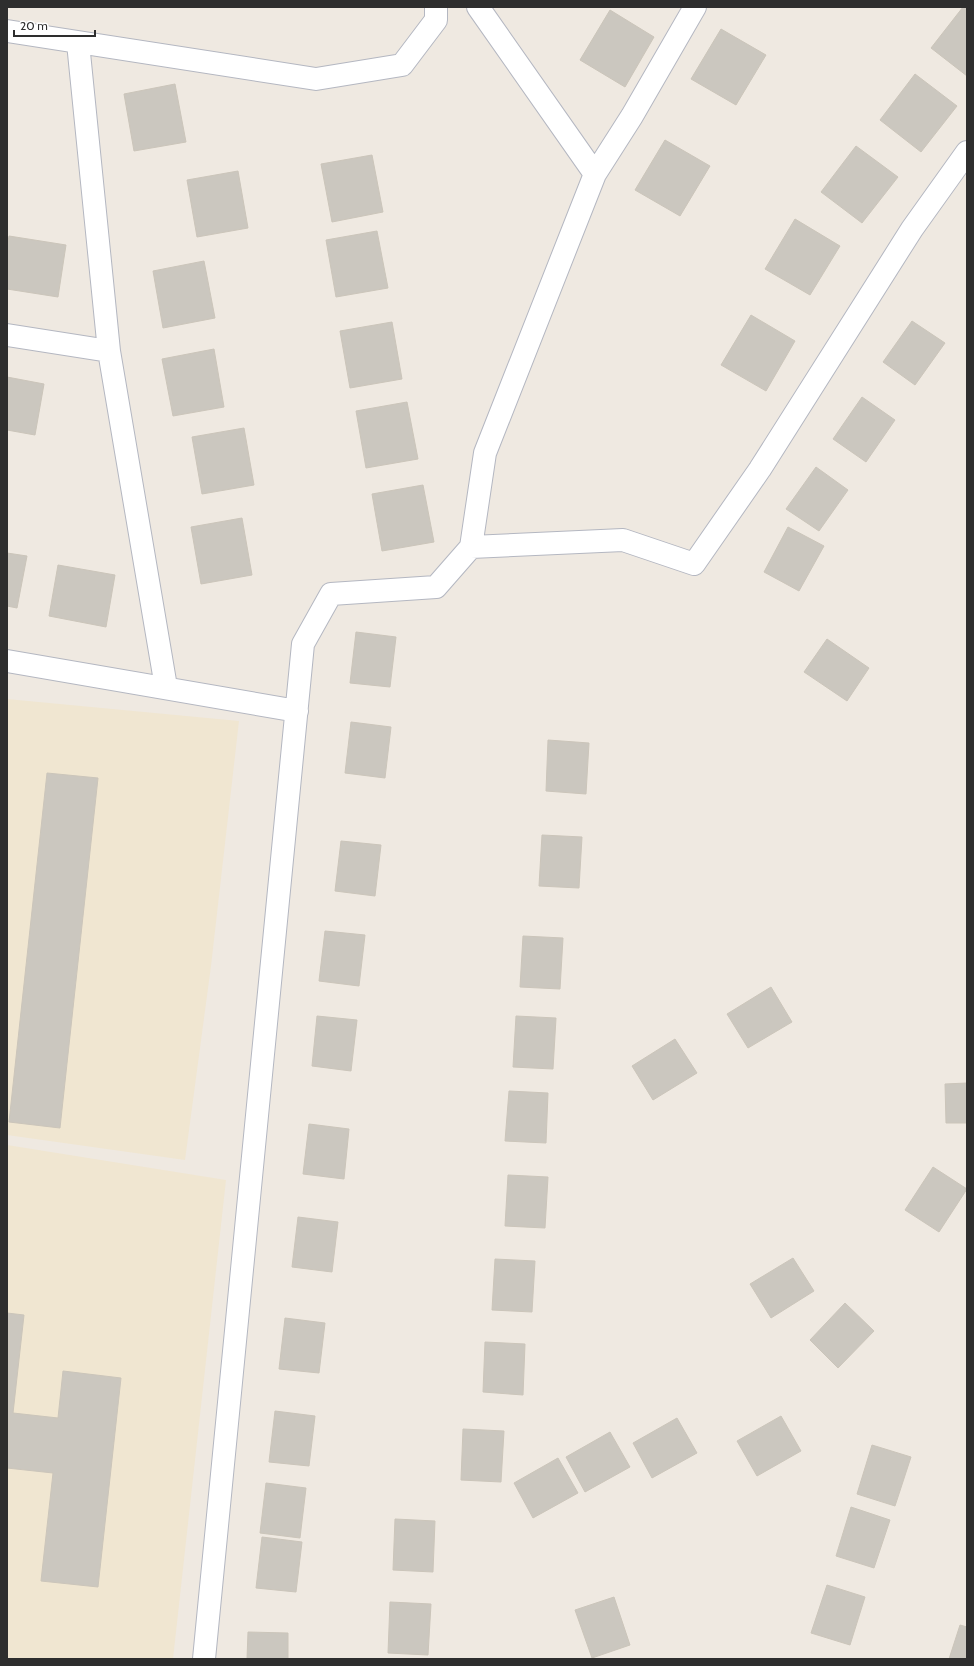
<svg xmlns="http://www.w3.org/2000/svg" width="974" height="1666" font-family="Cabin,sans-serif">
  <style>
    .education { fill: #f0e6d1 }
    .building { fill: #cbc7bf; stroke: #cbc5ba }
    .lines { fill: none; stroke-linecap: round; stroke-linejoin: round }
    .minor-casing { stroke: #b4b7c1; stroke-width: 24 }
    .minor { stroke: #fff; stroke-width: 22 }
  </style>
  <rect width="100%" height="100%" fill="#efe9e1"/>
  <path class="education" d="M 7,699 L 239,721 L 211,966 L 185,1160 L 7,1135 Z
    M 7,1145 L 226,1180 L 173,1659 L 7,1659 Z"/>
  <path class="building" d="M 963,7 L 967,7 L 967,76 L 931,48 Z
    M 610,10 L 654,37 L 625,87 L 580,60 Z
    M 721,29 L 766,55 L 736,105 L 691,79 Z
    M 915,74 L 957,106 L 921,152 L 880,120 Z
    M 175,84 L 186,142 L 134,151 L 124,94 Z
    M 665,140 L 710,166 L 680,216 L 635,190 Z
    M 856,146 L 898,177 L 862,223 L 821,192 Z
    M 372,155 L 383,212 L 332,222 L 321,164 Z
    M 238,171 L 248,228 L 197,237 L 187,180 Z
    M 795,219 L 840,246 L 810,295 L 765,269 Z
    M 377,231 L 388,288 L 336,297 L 326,240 Z
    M 9,236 L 66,245 L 58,297 L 7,289 L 7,246 Z
    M 204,261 L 215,318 L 163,328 L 153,271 Z
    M 751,315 L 795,341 L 766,391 L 721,365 Z
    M 912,321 L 945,343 L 915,385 L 883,362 Z
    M 392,322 L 402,379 L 350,388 L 340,331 Z
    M 214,349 L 224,407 L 173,416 L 162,359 Z
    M 7,377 L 44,384 L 35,435 L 7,430 Z
    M 862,397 L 895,420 L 866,462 L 833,439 Z
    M 407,402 L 418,459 L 366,468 L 356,411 Z
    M 244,428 L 254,485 L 202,494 L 192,437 Z
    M 816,467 L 848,490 L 819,531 L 786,509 Z
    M 423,485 L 434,542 L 382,551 L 372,494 Z
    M 242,518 L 252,575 L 201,584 L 191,527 Z
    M 788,527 L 824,546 L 799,591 L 764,572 Z
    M 7,553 L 27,556 L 17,608 L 7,606 Z
    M 58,565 L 115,575 L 106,627 L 49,616 Z
    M 356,632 L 396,637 L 390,687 L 350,683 Z
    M 827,639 L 869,668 L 847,701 L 804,672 Z
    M 351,722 L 391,727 L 385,778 L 345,773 Z
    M 548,740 L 589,743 L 586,794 L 546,791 Z
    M 47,773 L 98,778 L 60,1128 L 9,1122 Z
    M 542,835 L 582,837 L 579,888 L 539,886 Z
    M 341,841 L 381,845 L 375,896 L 335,891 Z
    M 325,931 L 365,935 L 359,986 L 319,981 Z
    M 523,936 L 563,938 L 560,989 L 520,987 Z
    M 771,987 L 792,1022 L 748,1048 L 727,1014 Z
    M 317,1016 L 357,1020 L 351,1071 L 312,1066 Z
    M 516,1016 L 556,1018 L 553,1069 L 513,1067 Z
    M 675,1039 L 697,1073 L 653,1100 L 632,1066 Z
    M 967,1083 L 967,1123 L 946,1123 L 945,1084 Z
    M 509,1091 L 548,1093 L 546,1143 L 505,1141 Z
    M 309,1124 L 349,1129 L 344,1179 L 303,1174 Z
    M 933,1167 L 967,1189 L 939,1232 L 905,1210 Z
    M 508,1175 L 548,1177 L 545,1228 L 505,1226 Z
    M 298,1217 L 338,1222 L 332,1272 L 292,1267 Z
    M 793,1258 L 814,1291 L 771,1318 L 750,1284 Z
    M 495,1259 L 535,1261 L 532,1312 L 492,1310 Z
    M 845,1303 L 874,1331 L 838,1368 L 810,1340 Z
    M 7,1313 L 24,1315 L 13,1413 L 58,1418 L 63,1371 L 121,1378 L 98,1587 L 41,1581 L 53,1473 L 7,1468 Z
    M 285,1318 L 325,1323 L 319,1373 L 279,1369 Z
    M 485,1342 L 525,1344 L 523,1395 L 483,1392 Z
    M 275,1411 L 315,1416 L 309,1466 L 269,1462 Z
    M 781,1416 L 801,1451 L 757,1476 L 737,1441 Z
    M 677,1418 L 697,1453 L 652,1478 L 633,1443 Z
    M 463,1429 L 504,1431 L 501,1482 L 461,1480 Z
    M 610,1432 L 630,1467 L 585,1492 L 566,1457 Z
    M 872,1445 L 911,1457 L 895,1506 L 857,1494 Z
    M 558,1458 L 578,1493 L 533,1518 L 514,1483 Z
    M 266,1483 L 306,1488 L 300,1538 L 260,1533 Z
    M 851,1507 L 890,1520 L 874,1568 L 836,1556 Z
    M 395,1519 L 435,1521 L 433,1572 L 393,1570 Z
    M 262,1537 L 302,1542 L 296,1592 L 256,1588 Z
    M 827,1585 L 865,1597 L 850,1645 L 811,1633 Z
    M 614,1597 L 630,1645 L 592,1658 L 575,1610 Z
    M 390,1602 L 431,1604 L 428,1655 L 388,1653 Z
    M 960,1625 L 967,1627 L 967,1659 L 949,1659 Z
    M 248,1632 L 288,1633 L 288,1659 L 247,1659 Z"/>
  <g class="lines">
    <defs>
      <path id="minor" d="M 478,7 L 595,174
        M 7,31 L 316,79 L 402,65 L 436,20 L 436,7
        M 78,43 L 109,351 L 166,687
        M 7,335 L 109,351
        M 471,547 L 623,540 L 694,564 L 760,469 L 912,229 L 967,152
        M 7,661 L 297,711
        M 204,1659 L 303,644 L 331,594 L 436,587 L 471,547 L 485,453 L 595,174 L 632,116 L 695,7"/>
    </defs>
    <use href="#minor" class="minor-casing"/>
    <use href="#minor" class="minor"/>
  </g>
  <rect width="974" height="1666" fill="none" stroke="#2e2e2e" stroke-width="16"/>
  <path d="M14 30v6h81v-6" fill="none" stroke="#2e2e2e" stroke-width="2"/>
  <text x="20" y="30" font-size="12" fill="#2e2e2e" stroke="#ffffff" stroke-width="3" paint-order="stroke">20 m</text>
</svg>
